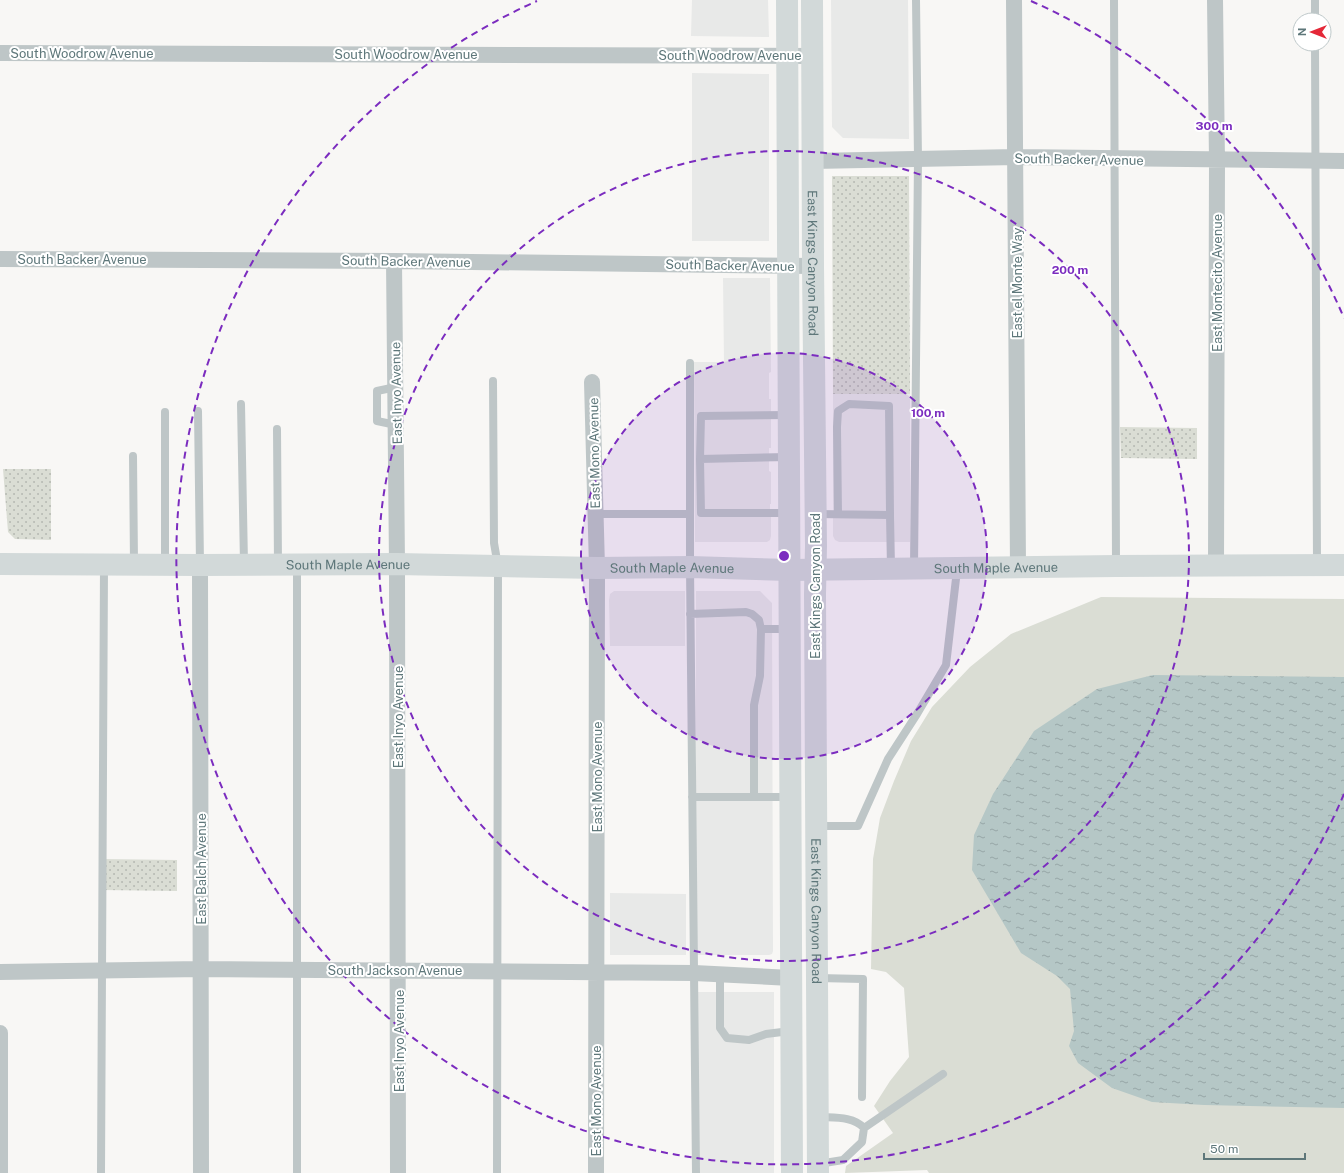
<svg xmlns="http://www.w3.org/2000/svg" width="1344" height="1173" font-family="'Public Sans',sans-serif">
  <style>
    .built { fill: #e8e9e8 }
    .grass { fill: url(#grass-dots) }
    .pitch { fill: #daddd4 }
    .water { fill: url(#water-ripples) }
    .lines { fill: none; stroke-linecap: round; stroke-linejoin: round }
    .lane { stroke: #bec6c7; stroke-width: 8 }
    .street { stroke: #bec6c7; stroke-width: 16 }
    .secondary { stroke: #d2d9d9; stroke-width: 22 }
    .ring { fill: none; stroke: #7b2cbf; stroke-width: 2; stroke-dasharray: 7 5 }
    .labels { text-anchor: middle; stroke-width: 4; stroke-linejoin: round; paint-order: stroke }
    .street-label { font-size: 13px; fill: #5e777a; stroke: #fff }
    .centre { fill: #7b2cbf; stroke: #fff; stroke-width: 2 }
    .ring-label { font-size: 12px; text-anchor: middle; font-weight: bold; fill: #7b2cbf; stroke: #fff; stroke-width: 4; stroke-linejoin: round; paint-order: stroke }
  </style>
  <defs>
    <pattern id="grass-dots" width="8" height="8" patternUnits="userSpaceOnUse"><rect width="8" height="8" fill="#daddd4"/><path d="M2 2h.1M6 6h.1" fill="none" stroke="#b4b8b1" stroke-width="1.8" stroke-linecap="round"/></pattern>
    <pattern id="water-ripples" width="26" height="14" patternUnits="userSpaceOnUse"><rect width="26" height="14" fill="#b5c7c6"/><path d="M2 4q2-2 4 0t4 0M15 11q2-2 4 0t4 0" fill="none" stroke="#96a6a6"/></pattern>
  </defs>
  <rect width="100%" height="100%" fill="#f8f7f5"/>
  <path class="built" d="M 692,0 L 768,0 L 769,37 L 691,36 Z
    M 831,0 L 908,0 L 909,139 L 843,138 L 832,127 Z
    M 692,73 L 769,74 L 769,241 L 692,241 Z
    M 723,278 L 770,278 L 771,372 L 769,373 L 769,399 L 771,399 L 771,448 L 769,448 L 769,471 L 771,472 L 771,504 L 770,504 L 770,516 L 771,517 L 771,536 L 770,540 L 767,542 L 695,542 L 694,362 L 724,362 Z
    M 833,394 L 910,394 L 910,542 L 839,542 L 835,540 L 833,536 Z
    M 614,591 L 685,591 L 685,646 L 610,646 L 609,600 L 610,594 Z
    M 696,591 L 760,591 L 772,603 L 773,951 L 772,954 L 769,955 L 696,955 Z
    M 610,893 L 686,894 L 686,955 L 610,955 Z
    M 697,992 L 774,992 L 774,1173 L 697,1173 Z"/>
  <path class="grass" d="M 832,176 L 909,176 L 910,394 L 833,394 Z
    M 1120,427 L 1197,428 L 1197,459 L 1121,458 Z
    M 3,469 L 51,469 L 51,540 L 15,539 L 8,532 Z
    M 101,859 L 177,860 L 177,891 L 101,890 Z"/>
  <path class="pitch" d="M 1101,597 L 1344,599 L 1344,1173 L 929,1173 L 927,1170 L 845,1173 L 846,1166 L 893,1133 L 874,1106 L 890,1081 L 909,1057 L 904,988 L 886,972 L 871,969 L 873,859 L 880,818 L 894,781 L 911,741 L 932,707 L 970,667 L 1011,634 Z"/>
  <path class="water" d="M 1153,675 L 1344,677 L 1344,1108 L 1204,1105 L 1152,1102 L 1112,1088 L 1078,1063 L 1069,1046 L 1074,1031 L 1070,989 L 1057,976 L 1021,953 L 972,870 L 974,835 L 993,794 L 1034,731 L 1097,689 Z"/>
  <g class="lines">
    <path class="lane" d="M 1114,0 L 1116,565
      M 1315,0 L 1315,20
      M 1315,44 L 1317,565
      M 690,363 L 690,567 L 696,1173
      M 493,381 L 494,543 L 498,566 L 497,1173
      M 396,387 L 377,391 L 377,421 L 396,425
      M 241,404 L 244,564
      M 198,411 L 200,564
      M 165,412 L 165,564
      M 788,415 L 701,416 L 700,459 L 701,513 L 788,513
      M 277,429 L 278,564
      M 133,456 L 134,564
      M 700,459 L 788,457
      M 595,514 L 690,514
      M 816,514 L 890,515 L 891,568
      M 838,514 L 837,427 L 838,411 L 849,404 L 889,406 L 890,515
      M 297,566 L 297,1173
      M 914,567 L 918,159 L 916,0
      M 690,614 L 746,612 L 752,614 L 759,620 L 761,629 L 760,676 L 754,705 L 754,797 L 790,797
      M 761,629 L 789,629
      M 692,797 L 754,797
      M 817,826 L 858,826 L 888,759 L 917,714 L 946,665 L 957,570
      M 720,974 L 720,1028 L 727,1038 L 749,1040 L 766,1034 L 790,1031
      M 818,978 L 863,979 L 862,1097
      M 864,1128 L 943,1074
      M 818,1164 L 843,1160 L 862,1142 L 864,1128 C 853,1116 834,1118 819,1117
      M 101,1173 L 104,566"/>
    <path class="street" d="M 1014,0 L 1018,567
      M 1215,0 L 1217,161 L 1216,565
      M 0,53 L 812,56
      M 813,161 L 1016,157 L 1344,161
      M 0,259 L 394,261 L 813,266
      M 394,261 L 397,564 L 398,1173
      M 592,382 L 597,568 L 596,1173
      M 200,565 L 201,1173
      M 0,972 L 201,969 L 694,973 L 791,978
      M 0,1033 L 0,1173"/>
    <g class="secondary">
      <path d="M 787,0 L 792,1173"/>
      <path id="s1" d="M 812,0 L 813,266 L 816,546 L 815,594 L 818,1173"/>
      <path id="s2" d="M 0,564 L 200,565 L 397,564 L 597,568 L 690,567 L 790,570 L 1116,566 L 1344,565"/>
    </g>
  </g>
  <circle cx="784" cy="556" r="203" fill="#7b2cbf" fill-opacity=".12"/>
  <g class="ring">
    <circle cx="784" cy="556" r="203"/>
    <circle cx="784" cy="556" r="405"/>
    <path d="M1344 794A608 608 0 1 1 537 1M1031 1A608 608 0 0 1 1344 318"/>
  </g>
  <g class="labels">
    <g class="street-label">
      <text x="82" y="58">South Woodrow Avenue</text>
      <text x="406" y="59">South Woodrow Avenue</text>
      <text x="730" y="60">South Woodrow Avenue</text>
      <text transform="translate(1079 159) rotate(1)" y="5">South Backer Avenue</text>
      <text x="82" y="264">South Backer Avenue</text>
      <text transform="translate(406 261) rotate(1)" y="5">South Backer Avenue</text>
      <text dy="5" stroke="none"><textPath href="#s1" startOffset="263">East Kings Canyon Road</textPath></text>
      <text transform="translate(730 265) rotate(1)" y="5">South Backer Avenue</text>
      <text transform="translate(1017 283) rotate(-90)" y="5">East el Monte Way</text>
      <text transform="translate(1217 283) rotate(-90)" y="5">East Montecito Avenue</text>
      <text transform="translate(396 393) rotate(-91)" y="5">East Inyo Avenue</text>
      <text transform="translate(594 453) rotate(-91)" y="5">East Mono Avenue</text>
      <text dy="5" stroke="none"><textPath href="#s2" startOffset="348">South Maple Avenue</textPath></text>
      <text dy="5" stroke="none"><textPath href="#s2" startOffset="996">South Maple Avenue</textPath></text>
      <text dy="5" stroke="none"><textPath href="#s2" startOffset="672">South Maple Avenue</textPath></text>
      <text transform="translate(815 586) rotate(-90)" y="5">East Kings Canyon Road</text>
      <text transform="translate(398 717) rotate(-90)" y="5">East Inyo Avenue</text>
      <text transform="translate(597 777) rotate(-90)" y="5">East Mono Avenue</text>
      <text transform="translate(201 869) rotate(-90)" y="5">East Balch Avenue</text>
      <text dy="5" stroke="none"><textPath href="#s1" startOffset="911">East Kings Canyon Road</textPath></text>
      <text x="395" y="975">South Jackson Avenue</text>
      <text transform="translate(399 1041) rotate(-90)" y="5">East Inyo Avenue</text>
      <text transform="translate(596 1101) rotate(-90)" y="5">East Mono Avenue</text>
    </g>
  </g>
  <circle cx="784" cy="556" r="6" class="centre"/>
  <g class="ring-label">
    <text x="1214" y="130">300 m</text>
    <text x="1070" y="274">200 m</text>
    <text x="928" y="417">100 m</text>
  </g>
  <g transform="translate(1312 32) rotate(270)"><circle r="19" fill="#ffffff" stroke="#bfc9ca"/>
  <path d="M0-3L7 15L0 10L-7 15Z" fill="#e42838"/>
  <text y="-6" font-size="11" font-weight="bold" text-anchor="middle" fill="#5e777a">N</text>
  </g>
  <path d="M1204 1153v6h101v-6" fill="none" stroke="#5e777a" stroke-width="2"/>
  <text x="1210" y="1153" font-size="12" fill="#5e777a" stroke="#ffffff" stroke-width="3" paint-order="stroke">50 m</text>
</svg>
